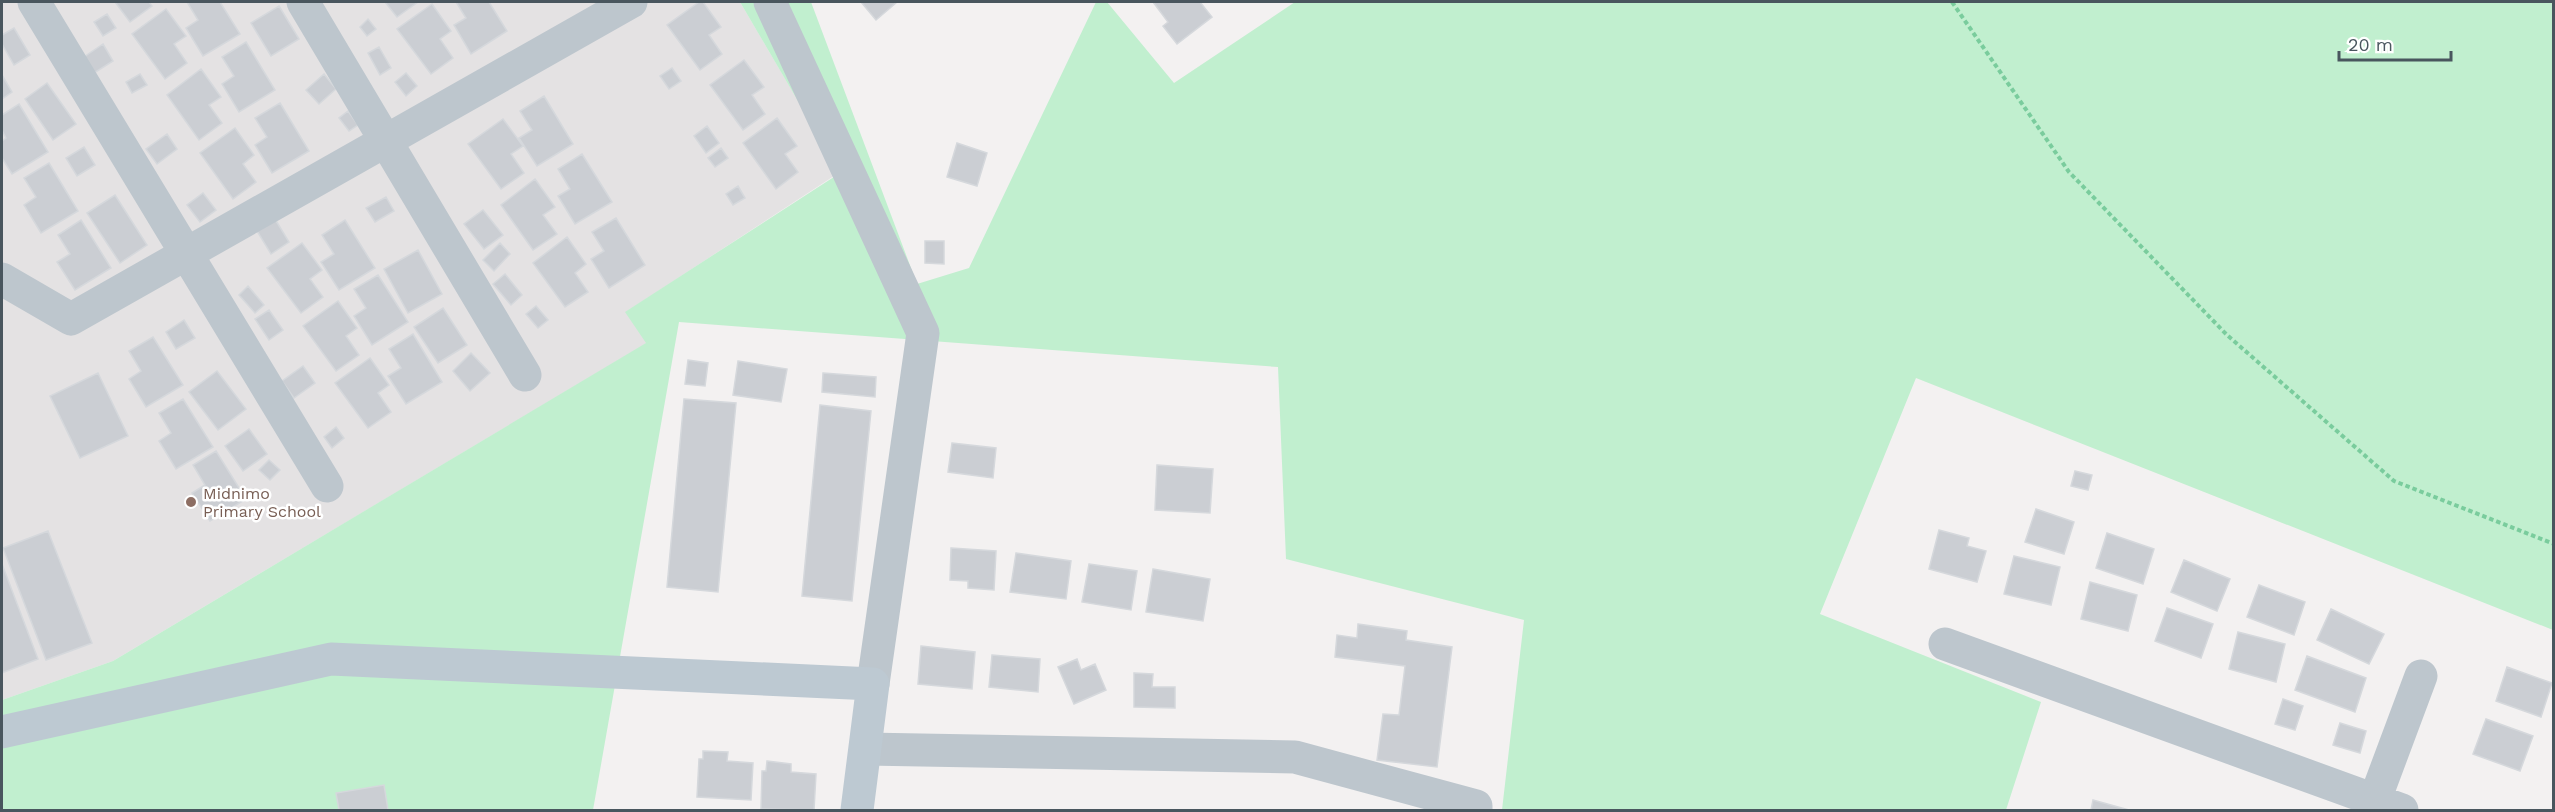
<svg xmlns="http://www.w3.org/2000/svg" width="2555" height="812" font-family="'Work Sans',sans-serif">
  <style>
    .education { fill: #e4e2e3 }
    .grass { fill: #c1efcf }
    .building { fill: #cbced3; stroke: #d5d8dc; stroke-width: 1.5 }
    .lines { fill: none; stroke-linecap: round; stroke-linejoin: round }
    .path { stroke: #7acc9d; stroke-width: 4; stroke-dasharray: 4.5 3; stroke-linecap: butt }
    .street { stroke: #bdc6cd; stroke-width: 33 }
    .secondary { stroke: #bdc9d2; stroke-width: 33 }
    .education-dot { fill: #8d6e63; stroke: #fff; stroke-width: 2 }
    .labels { text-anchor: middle; stroke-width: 5; stroke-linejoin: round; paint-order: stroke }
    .education-label { font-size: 16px; fill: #785e54; stroke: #fff; text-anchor: start }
  </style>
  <rect width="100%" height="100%" fill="#f3f1f1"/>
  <path class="education" d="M 2,2 L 740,2 L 840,172 L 626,312 L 647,343 L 113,661 L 2,700 Z"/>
  <path class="grass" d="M 740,2 L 811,2 L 917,284 L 969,268 L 1096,2 L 1107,2 L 1174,83 L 1295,2 L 2553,2 L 2553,630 L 1916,378 L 1820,614 L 2041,702 L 2006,810 L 1502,810 L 1524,620 L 1286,559 L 1278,367 L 679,322 L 593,810 L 2,810 L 2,700 L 113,661 L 646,343 L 625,312 L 840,173 Z"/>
  <path class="building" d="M 115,2 L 149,2 L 152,6 L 130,22 Z
    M 187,2 L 220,2 L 240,34 L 203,56 L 186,28 L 198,20 Z
    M 385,2 L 418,2 L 397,17 Z
    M 456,2 L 489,2 L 507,31 L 471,54 L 454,25 L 466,18 Z
    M 699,2 L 703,2 L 721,27 L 709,35 L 722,54 L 700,70 L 667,25 Z
    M 861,2 L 897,2 L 876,20 Z
    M 1153,2 L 1200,2 L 1212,17 L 1177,44 L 1163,26 L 1168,22 Z
    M 432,4 L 451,31 L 440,39 L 453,58 L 431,74 L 397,29 Z
    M 279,6 L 299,39 L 271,56 L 251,23 Z
    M 166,9 L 186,36 L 174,44 L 187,63 L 165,79 L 132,34 Z
    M 107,14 L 116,28 L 103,36 L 94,22 Z
    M 368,19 L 376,29 L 367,36 L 360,27 Z
    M 14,28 L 30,55 L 14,65 L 2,44 L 2,35 Z
    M 246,42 L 275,90 L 239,112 L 222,84 L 234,76 L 222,57 Z
    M 103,44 L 113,61 L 91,75 L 81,59 Z
    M 379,47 L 391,68 L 380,75 L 368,53 Z
    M 744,60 L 764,87 L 752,95 L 765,114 L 743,130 L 710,85 Z
    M 672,68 L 681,81 L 669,89 L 660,76 Z
    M 201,69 L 221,97 L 209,105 L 222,123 L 199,140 L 167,95 Z
    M 406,73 L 417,86 L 406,96 L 395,82 Z
    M 140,74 L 147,85 L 132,93 L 126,82 Z
    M 324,74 L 336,89 L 319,104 L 306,90 Z
    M 2,75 L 12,92 L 2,99 Z
    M 47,83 L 76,124 L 53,140 L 25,99 Z
    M 544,96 L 573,144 L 537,166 L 519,138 L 532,130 L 520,111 Z
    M 280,103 L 309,151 L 272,173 L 255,145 L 267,137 L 255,118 Z
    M 19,104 L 48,152 L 12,174 L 2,158 L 2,141 L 6,138 L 2,130 L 2,115 Z
    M 348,111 L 358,125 L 349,131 L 339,118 Z
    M 777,118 L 797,146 L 785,154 L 798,172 L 776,189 L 743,143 Z
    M 503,119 L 523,146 L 511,154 L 524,173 L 501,189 L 468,144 Z
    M 707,126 L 719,143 L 706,153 L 694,136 Z
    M 235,128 L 254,155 L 243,164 L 256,182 L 233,199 L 200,153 Z
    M 167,134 L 177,149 L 157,164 L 146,149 Z
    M 957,143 L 987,153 L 977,186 L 947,177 Z
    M 84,147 L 95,165 L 77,176 L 66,158 Z
    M 721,148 L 728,158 L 715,167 L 708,158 Z
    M 582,154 L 612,202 L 575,224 L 558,196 L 570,189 L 558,169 Z
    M 49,163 L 78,211 L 41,233 L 24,205 L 36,197 L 24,178 Z
    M 535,179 L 555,207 L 543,215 L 557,234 L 533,250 L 501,205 Z
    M 738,186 L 745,198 L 733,205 L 726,194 Z
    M 203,193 L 216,210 L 200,222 L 187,205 Z
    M 115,195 L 147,245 L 120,263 L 87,213 Z
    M 386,197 L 394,211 L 375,222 L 366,208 Z
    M 483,210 L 503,235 L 484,249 L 464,224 Z
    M 616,218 L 645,265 L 609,288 L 591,259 L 604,251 L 592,232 Z
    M 275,219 L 289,242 L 271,254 L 257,231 Z
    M 81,220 L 111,268 L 75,290 L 57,262 L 70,254 L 58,235 Z
    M 345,220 L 375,268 L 339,290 L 321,262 L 334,254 L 322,235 Z
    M 567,237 L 586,264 L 575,273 L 588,292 L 565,307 L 533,263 Z
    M 925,241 L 944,241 L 944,264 L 925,263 Z
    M 302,243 L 322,270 L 310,279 L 323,297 L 301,313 L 267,268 Z
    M 500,243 L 510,254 L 494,271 L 483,260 Z
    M 418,250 L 442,294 L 408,313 L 384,269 Z
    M 505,274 L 522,295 L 511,305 L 493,284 Z
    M 378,275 L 408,322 L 372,345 L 354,316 L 366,308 L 354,289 Z
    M 248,286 L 264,305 L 255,313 L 239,295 Z
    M 338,301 L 357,328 L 346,336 L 359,355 L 336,371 L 303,326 Z
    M 536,306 L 548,320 L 538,328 L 526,314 Z
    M 443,308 L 467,345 L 438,363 L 414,327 Z
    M 269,310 L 283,330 L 269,340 L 255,319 Z
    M 184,320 L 195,338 L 176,349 L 166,332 Z
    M 413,334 L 442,382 L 406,404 L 388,376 L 401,368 L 389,349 Z
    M 153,337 L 183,385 L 146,407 L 129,379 L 141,371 L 129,351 Z
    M 471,353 L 490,373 L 470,391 L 453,371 Z
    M 370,358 L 389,385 L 378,393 L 391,412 L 368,428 L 335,383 Z
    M 688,360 L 708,363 L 705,386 L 685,384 Z
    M 738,361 L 787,369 L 781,402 L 733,395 Z
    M 303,366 L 315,383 L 294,398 L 282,381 Z
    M 217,371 L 246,409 L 218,430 L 189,392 Z
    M 98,373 L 128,436 L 80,458 L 50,396 Z
    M 823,373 L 876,377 L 875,397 L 822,392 Z
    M 183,399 L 213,447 L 176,469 L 159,441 L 171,433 L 159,413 Z
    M 684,399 L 736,403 L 718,592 L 667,587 Z
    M 820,405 L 871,411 L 852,601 L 802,596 Z
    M 336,427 L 344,438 L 332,448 L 324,437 Z
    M 249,429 L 267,454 L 243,471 L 225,446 Z
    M 952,443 L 996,448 L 993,478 L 948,472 Z
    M 216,451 L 246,499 L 210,521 L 192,493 L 205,485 L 193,465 Z
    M 269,460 L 280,470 L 270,480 L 259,470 Z
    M 1157,465 L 1213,469 L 1210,513 L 1155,510 Z
    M 2075,471 L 2092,475 L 2088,490 L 2071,486 Z
    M 2036,509 L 2074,522 L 2064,554 L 2025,542 Z
    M 1939,530 L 1969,538 L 1967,546 L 1986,551 L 1977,582 L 1929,569 Z
    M 48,531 L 92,643 L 46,660 L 3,548 Z
    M 2107,533 L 2154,549 L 2143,584 L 2096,568 Z
    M 951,548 L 996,551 L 994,590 L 968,588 L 968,581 L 950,580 Z
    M 1016,553 L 1071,561 L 1066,599 L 1010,592 Z
    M 2014,556 L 2060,567 L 2051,605 L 2004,594 Z
    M 2184,560 L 2230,579 L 2217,611 L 2171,592 Z
    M 2,564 L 38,659 L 2,673 Z
    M 1089,564 L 1137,571 L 1131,610 L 1082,602 Z
    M 1153,569 L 1210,579 L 1203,621 L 1146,612 Z
    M 2090,582 L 2137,595 L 2128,631 L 2081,619 Z
    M 2259,585 L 2305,602 L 2294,635 L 2247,617 Z
    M 2167,608 L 2213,624 L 2201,658 L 2155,641 Z
    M 2331,609 L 2384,634 L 2369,664 L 2317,640 Z
    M 1358,624 L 1407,631 L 1406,640 L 1452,647 L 1437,767 L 1377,760 L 1383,714 L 1399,715 L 1405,666 L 1335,657 L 1337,635 L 1357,638 Z
    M 2238,632 L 2285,644 L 2276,682 L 2229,669 Z
    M 921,646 L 975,652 L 972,689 L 918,684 Z
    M 992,655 L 1040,659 L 1038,692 L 989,687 Z
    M 2307,656 L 2366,678 L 2355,712 L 2295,690 Z
    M 1077,659 L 1081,670 L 1095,664 L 1106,690 L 1074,704 L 1058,667 Z
    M 2507,667 L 2552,683 L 2541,717 L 2496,701 Z
    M 1134,673 L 1153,674 L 1152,687 L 1175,687 L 1175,708 L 1134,707 Z
    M 2283,699 L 2303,706 L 2295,730 L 2275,724 Z
    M 2486,719 L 2533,736 L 2520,771 L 2473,754 Z
    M 2340,723 L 2366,731 L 2360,753 L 2333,745 Z
    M 703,751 L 728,752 L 727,761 L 753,763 L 751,800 L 697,797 L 699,759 L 703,759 Z
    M 767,761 L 791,764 L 791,772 L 816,774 L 814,810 L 761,809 L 762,771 L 766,771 Z
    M 384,785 L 388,810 L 339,810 L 336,793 Z
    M 2093,800 L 2129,810 L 2091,810 Z"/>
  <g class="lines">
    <path class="path" d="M 1952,2 L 2069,172 L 2227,335 L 2394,481 L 2554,544"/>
    <path class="street" d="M 34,2 L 327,486
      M 303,2 L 525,375
      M 770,2 L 923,333 L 873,684
      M 2,279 L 71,319 L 631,2
      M 1945,644 L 2402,810
      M 866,749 L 1295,757 L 1476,806 L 1476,810
      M 2371,810 L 2421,676"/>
    <path class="secondary" d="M 2,732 L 331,659 L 873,684 L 857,810"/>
  </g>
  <circle class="education-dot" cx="191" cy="502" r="6"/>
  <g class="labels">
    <g class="education-label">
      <text x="203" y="499">Midnimo<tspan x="203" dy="18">Primary School</tspan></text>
    </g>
  </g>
  <rect width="2555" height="812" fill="none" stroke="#49565e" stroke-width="6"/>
  <path d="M2339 51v9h112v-9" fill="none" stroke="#49565e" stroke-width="3"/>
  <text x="2348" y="51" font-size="18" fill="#49565e" stroke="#ffffff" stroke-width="4.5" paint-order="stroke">20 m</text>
</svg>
